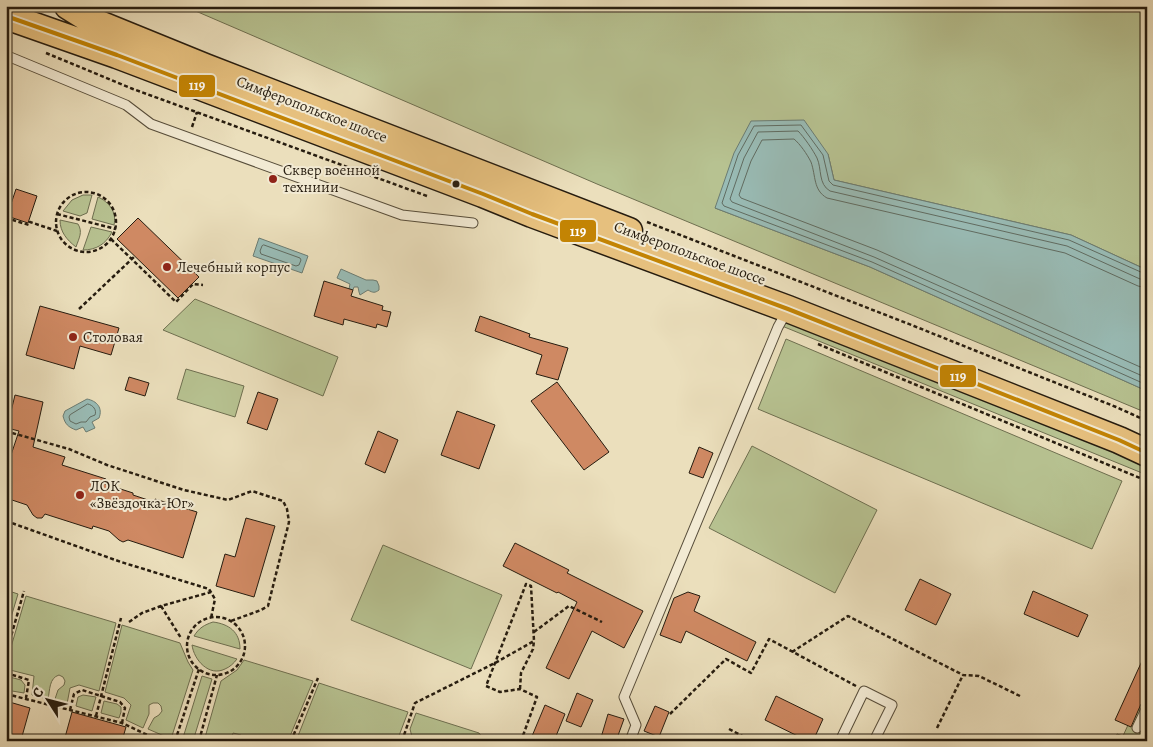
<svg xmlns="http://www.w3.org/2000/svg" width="1153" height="747" font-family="Alegreya,serif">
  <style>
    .green { fill: #b7c291; stroke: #6e6f50 }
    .water { fill: #99bcb6; stroke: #6b7c73 }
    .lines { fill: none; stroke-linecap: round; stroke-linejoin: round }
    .shore { stroke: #606c62; stroke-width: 1 }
    .building { fill: #cf8963; stroke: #261c0f }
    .service-casing { stroke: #574d3a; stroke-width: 11 }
    .primary-casing { stroke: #261c0f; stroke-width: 29 }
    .path { stroke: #261c0f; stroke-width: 2.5; stroke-dasharray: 4 2.5; stroke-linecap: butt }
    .service { stroke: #f2ead3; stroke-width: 9 }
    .primary { stroke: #e6c07e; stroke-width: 26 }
    .bus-1-casing { stroke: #f2ead3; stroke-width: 8 }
    .bus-1 { stroke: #c38404; stroke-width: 4 }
    .poi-dot { fill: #8f2418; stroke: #f2ead3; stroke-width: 2 }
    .bus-dot { fill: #261c0f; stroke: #f2ead3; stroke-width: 2 }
    .labels { text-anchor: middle; stroke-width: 4; stroke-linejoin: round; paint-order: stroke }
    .street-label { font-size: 15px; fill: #261c0f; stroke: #f2ead3 }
    .poi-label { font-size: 15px; fill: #261c0f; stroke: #f2ead3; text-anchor: start }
    .line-badge { stroke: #f2ead3; stroke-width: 2 }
    .badge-label { font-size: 14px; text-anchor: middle; font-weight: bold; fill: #fff }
  </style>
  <rect width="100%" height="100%" fill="#ebdfbc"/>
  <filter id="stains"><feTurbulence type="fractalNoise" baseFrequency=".004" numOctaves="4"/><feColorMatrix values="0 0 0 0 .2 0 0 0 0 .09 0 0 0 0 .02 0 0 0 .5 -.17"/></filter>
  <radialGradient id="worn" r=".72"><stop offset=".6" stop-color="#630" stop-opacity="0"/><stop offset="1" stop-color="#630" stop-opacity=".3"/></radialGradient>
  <path class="green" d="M 184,6 L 1147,6 L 1147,270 L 1071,235 L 834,180 L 828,154 L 715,208 L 870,267 L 1147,391 L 1147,413 L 597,184 Z
    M 83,195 L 92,195 L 87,213 L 80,216 L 63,211 L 72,200 Z
    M 98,197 C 109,202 117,212 114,225 L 92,219 Z
    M 60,220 L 78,224 C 83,232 79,238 76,247 C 67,240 60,232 60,220 Z
    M 91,227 L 112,232 C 106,244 96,250 83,250 Z
    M 195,299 L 338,357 L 323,396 L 163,330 Z
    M 787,317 L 1147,463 L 1147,475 L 782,326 Z
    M 786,339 L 1122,481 L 1092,549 L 758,409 Z
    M 186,369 L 244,386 L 235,417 L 177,399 Z
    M 752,446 L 877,510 L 835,593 L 709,528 Z
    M 383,545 L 502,595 L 471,669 L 351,620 Z
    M 6,590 L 18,594 L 6,634 Z
    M 26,596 L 116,623 L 99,691 L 79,685 L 70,688 L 67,704 L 54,702 L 58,690 L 64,685 L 65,681 L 63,677 L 59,675 C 49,678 50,690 48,699 L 32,695 L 34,676 L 6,669 L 6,664 Z
    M 213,622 C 229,624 240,632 240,649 L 194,636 C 199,628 204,625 213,622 Z
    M 122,625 L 180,643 L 188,662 L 193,670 L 171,739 L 148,729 L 154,718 L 159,715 L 162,711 L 161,706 L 158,703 L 153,703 L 149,705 L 149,714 L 143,728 L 126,720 L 131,705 L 124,698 L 105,692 Z
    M 192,645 L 237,659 C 234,663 230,667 225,669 C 209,677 194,660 192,645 Z
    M 244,660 L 313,681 L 288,741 L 239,741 L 241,735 L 233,733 L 231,741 L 204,741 L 221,681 L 237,670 Z
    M 6,676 L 21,680 L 25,685 L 24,693 L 6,690 Z
    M 202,676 L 212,679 L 193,741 L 182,741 Z
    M 319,683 L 408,712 L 397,741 L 296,741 Z
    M 1147,683 L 1147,741 L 1114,741 L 1117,734 L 1123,736 Z
    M 83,695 L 96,697 L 92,711 L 76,706 L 78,697 Z
    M 104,701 L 117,704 L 121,707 L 121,712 L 119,718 L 101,713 Z
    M 416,713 L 479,733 L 485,741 L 413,741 L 410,729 Z"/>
  <path class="water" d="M 804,120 L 828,154 L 834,180 L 1071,235 L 1147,270 L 1147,391 L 870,267 L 715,208 L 734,153 L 751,121 Z
    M 259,238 L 308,256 L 302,273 L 253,256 Z
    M 341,269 L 366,280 L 373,280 L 377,281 L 379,286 L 379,290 C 375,293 373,293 368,290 L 360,295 L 359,292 L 358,287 L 354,287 L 353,290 L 349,289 L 350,284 L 337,278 Z
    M 87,399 C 97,401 103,408 99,418 L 92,422 L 95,428 L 86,432 L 83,427 L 76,430 C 68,427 65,424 63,416 L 65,411 Z"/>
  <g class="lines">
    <path class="shore" d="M 264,245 L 300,258 L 301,260 L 299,265 L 296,266 L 261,254 L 260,251 L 262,246 Z
      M 1147,274 L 1143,273 L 1069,240 L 833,185 L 829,181 L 823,155 L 801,125 L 754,126 L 738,155 L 722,203 L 724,206 L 872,262 L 1147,385
      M 1147,280 L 1140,279 L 1067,246 L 830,191 C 818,184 822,169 817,158 C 813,150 804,137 798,131 L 758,132 L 744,158 L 730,199 L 732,202 L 874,257 L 1147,378
      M 1147,288 L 1138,286 L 1065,253 L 827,198 C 813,190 816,176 811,162 C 807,154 800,144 794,139 L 762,140 L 751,161 L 739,195 L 741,198 L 877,250 L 1147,370
      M 88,404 C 93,405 97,410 95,415 L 90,417 L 86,422 L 81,422 L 76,424 L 70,421 L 69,417 L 70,415 Z"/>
  </g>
  <path class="building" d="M 16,189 L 37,196 L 28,223 L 7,216 Z
    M 138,218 L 199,277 L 178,298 L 117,239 Z
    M 324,281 L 353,290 L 351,296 L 383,306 L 382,310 L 391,312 L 387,327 L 377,324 L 376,328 L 344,319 L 343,325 L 314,316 Z
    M 40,306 L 119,328 L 111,355 L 80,346 L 74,369 L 26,355 Z
    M 480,316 L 530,334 L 529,337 L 568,348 L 558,380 L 536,374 L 542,355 L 475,331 Z
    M 129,377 L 149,383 L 145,396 L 125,390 Z
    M 557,382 L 609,452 L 584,470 L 531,401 Z
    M 258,392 L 278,399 L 267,430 L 247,423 Z
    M 15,395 L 43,402 L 33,447 L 65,457 L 62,465 L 106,479 L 105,484 L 133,493 L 133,495 L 154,502 L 155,499 L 197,512 L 183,558 L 128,540 L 123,542 L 119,540 L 109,531 L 93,526 L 92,529 L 45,514 L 42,518 L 37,518 L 33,515 L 27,505 L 6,498 L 6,467 L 8,464 L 19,431 L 7,428 Z
    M 457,411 L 495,425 L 479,469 L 441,455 Z
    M 378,431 L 398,440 L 385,473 L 365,464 Z
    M 699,447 L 713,453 L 703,478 L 689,473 Z
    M 246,518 L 275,526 L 254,597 L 216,586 L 225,554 L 235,557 Z
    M 515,543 L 569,570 L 567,573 L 643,611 L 624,648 L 592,631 L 569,679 L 546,668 L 577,602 L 558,592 L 557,593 L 503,566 Z
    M 920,579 L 951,594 L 936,625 L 905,610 Z
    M 1033,591 L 1088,615 L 1078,637 L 1024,614 Z
    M 688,592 L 700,596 L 694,611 L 756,642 L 747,661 L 686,631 L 681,643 L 660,635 L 674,598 Z
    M 1147,650 L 1147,698 L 1145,701 L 1141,704 L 1131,727 L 1115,720 Z
    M 577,693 L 593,700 L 581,727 L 566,721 Z
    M 776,696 L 823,719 L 813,741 L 808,741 L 765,720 Z
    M 6,701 L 30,708 L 21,740 L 6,735 Z
    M 545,705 L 565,714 L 554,741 L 530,741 Z
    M 655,706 L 669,712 L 659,737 L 644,731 Z
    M 72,712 L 126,727 L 122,741 L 64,741 Z
    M 608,714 L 624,719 L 616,741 L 600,741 Z"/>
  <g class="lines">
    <defs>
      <path id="service" d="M 10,57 L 126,105 L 151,124 L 402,215 L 473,223
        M 1137,728 L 1147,707
        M 630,741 L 636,725 L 624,697 L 778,327 L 787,311
        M 840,741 L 864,691 L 892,705 L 874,741"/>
      <path id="primary" d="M 68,6 L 92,21 L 205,67 L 629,231
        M 6,16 L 117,55 L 483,194 L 532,214 L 788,309 L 1119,440 L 1147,453"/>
    </defs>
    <use href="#service" class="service-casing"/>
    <use href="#primary" class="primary-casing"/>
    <path class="path" d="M 46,53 L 133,89 L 427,196
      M 192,127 L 197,112
      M56 222a30 30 0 1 1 60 0a30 30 0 1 1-60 0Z
      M 57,214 L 116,229
      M 6,218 L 29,225 L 30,222 L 57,231
      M 647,222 L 914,326 L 1116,407 L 1147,421
      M 111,239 L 176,302 L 193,284 L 203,285
      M 79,309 L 135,256
      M 818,344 L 1147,481
      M 6,435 L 12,433 L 69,449 L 107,465 L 184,490 L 228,500 L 252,491 L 283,501 L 287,509 L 289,522 L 268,606 L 261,610 L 231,621
      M 6,521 L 121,562 L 209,589 L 215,599 L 211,618
      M 161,606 L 181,638
      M187 646a29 29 0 1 1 58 0a29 29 0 1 1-58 0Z
      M 129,622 L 142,613 L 161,606 L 211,592
      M 534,632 L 569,606 L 602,622
      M 792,652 L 848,616 L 963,675 L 979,676 L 1020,696
      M 6,654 L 24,591
      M 6,673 L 29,680 L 26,698
      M 520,689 L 521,673 L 533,649 L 534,641 L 531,586 L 526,584 L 486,686 L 500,692 L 520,689 L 537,697 L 521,741
      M 6,694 L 122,723 L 160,741
      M 70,710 L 74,694 L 82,690 L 120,702 L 125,708 L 122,723
      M 670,714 L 726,659 L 751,673 L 769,639 L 856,686
      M 96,716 L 121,618
      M 937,728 L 963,675
      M 729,729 L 752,741
      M 175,741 L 199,669
      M 199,741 L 217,675
      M 291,741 L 318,678
      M 402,741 L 415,703 L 495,663 L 534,641"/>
    <use href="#service" class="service"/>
    <use href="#primary" class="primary"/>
    <defs>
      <path id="bus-1" d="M 6,16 L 117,55 L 483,194 L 532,214 L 788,309 L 1119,440 L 1147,453"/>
    </defs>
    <use href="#bus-1" class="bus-1-casing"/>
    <use href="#bus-1" class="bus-1"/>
  </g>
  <g class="poi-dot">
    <circle cx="273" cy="179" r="5"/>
    <circle cx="167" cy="267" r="5"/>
    <circle cx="73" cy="337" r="5"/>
    <circle cx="80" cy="495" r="5"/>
  </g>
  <circle class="bus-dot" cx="456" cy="184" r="4.5"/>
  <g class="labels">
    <g class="street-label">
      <text transform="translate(312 109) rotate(21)" y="5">Симферопольское шоссе</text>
      <text transform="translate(690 253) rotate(20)" y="5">Симферопольское шоссе</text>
    </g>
    <g class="poi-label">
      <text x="283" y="175">Сквер военной<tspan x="283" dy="17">техниии</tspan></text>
      <text x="177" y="272">Лечебный корпус</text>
      <text x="83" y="342">Столовая</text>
      <text x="90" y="491">ЛОК<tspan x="90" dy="17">«Звёздочка-Юг»</tspan></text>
    </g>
  </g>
  <g class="line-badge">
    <rect x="178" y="74" width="38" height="24" rx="5" fill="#c38404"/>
    <rect x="559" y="219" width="38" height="24" rx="5" fill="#c38404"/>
    <rect x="939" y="364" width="38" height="24" rx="5" fill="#c38404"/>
  </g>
  <g class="badge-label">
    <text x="197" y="90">119</text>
    <text x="578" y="236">119</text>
    <text x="958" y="381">119</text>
  </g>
  <rect width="1153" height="747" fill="none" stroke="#ebdfbc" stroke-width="25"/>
  <rect x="8" y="8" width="1138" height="732" fill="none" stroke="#261c0f" stroke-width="2.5"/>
  <rect x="12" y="12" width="1128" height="722" fill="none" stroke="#261c0f"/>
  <g transform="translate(48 700) rotate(306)" stroke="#f2ead3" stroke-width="4" paint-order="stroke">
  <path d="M0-4L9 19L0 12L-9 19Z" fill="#261c0f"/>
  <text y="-8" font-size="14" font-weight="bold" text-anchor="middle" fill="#261c0f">С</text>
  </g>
  <rect width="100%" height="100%" filter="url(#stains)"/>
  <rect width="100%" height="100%" fill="url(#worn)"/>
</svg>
